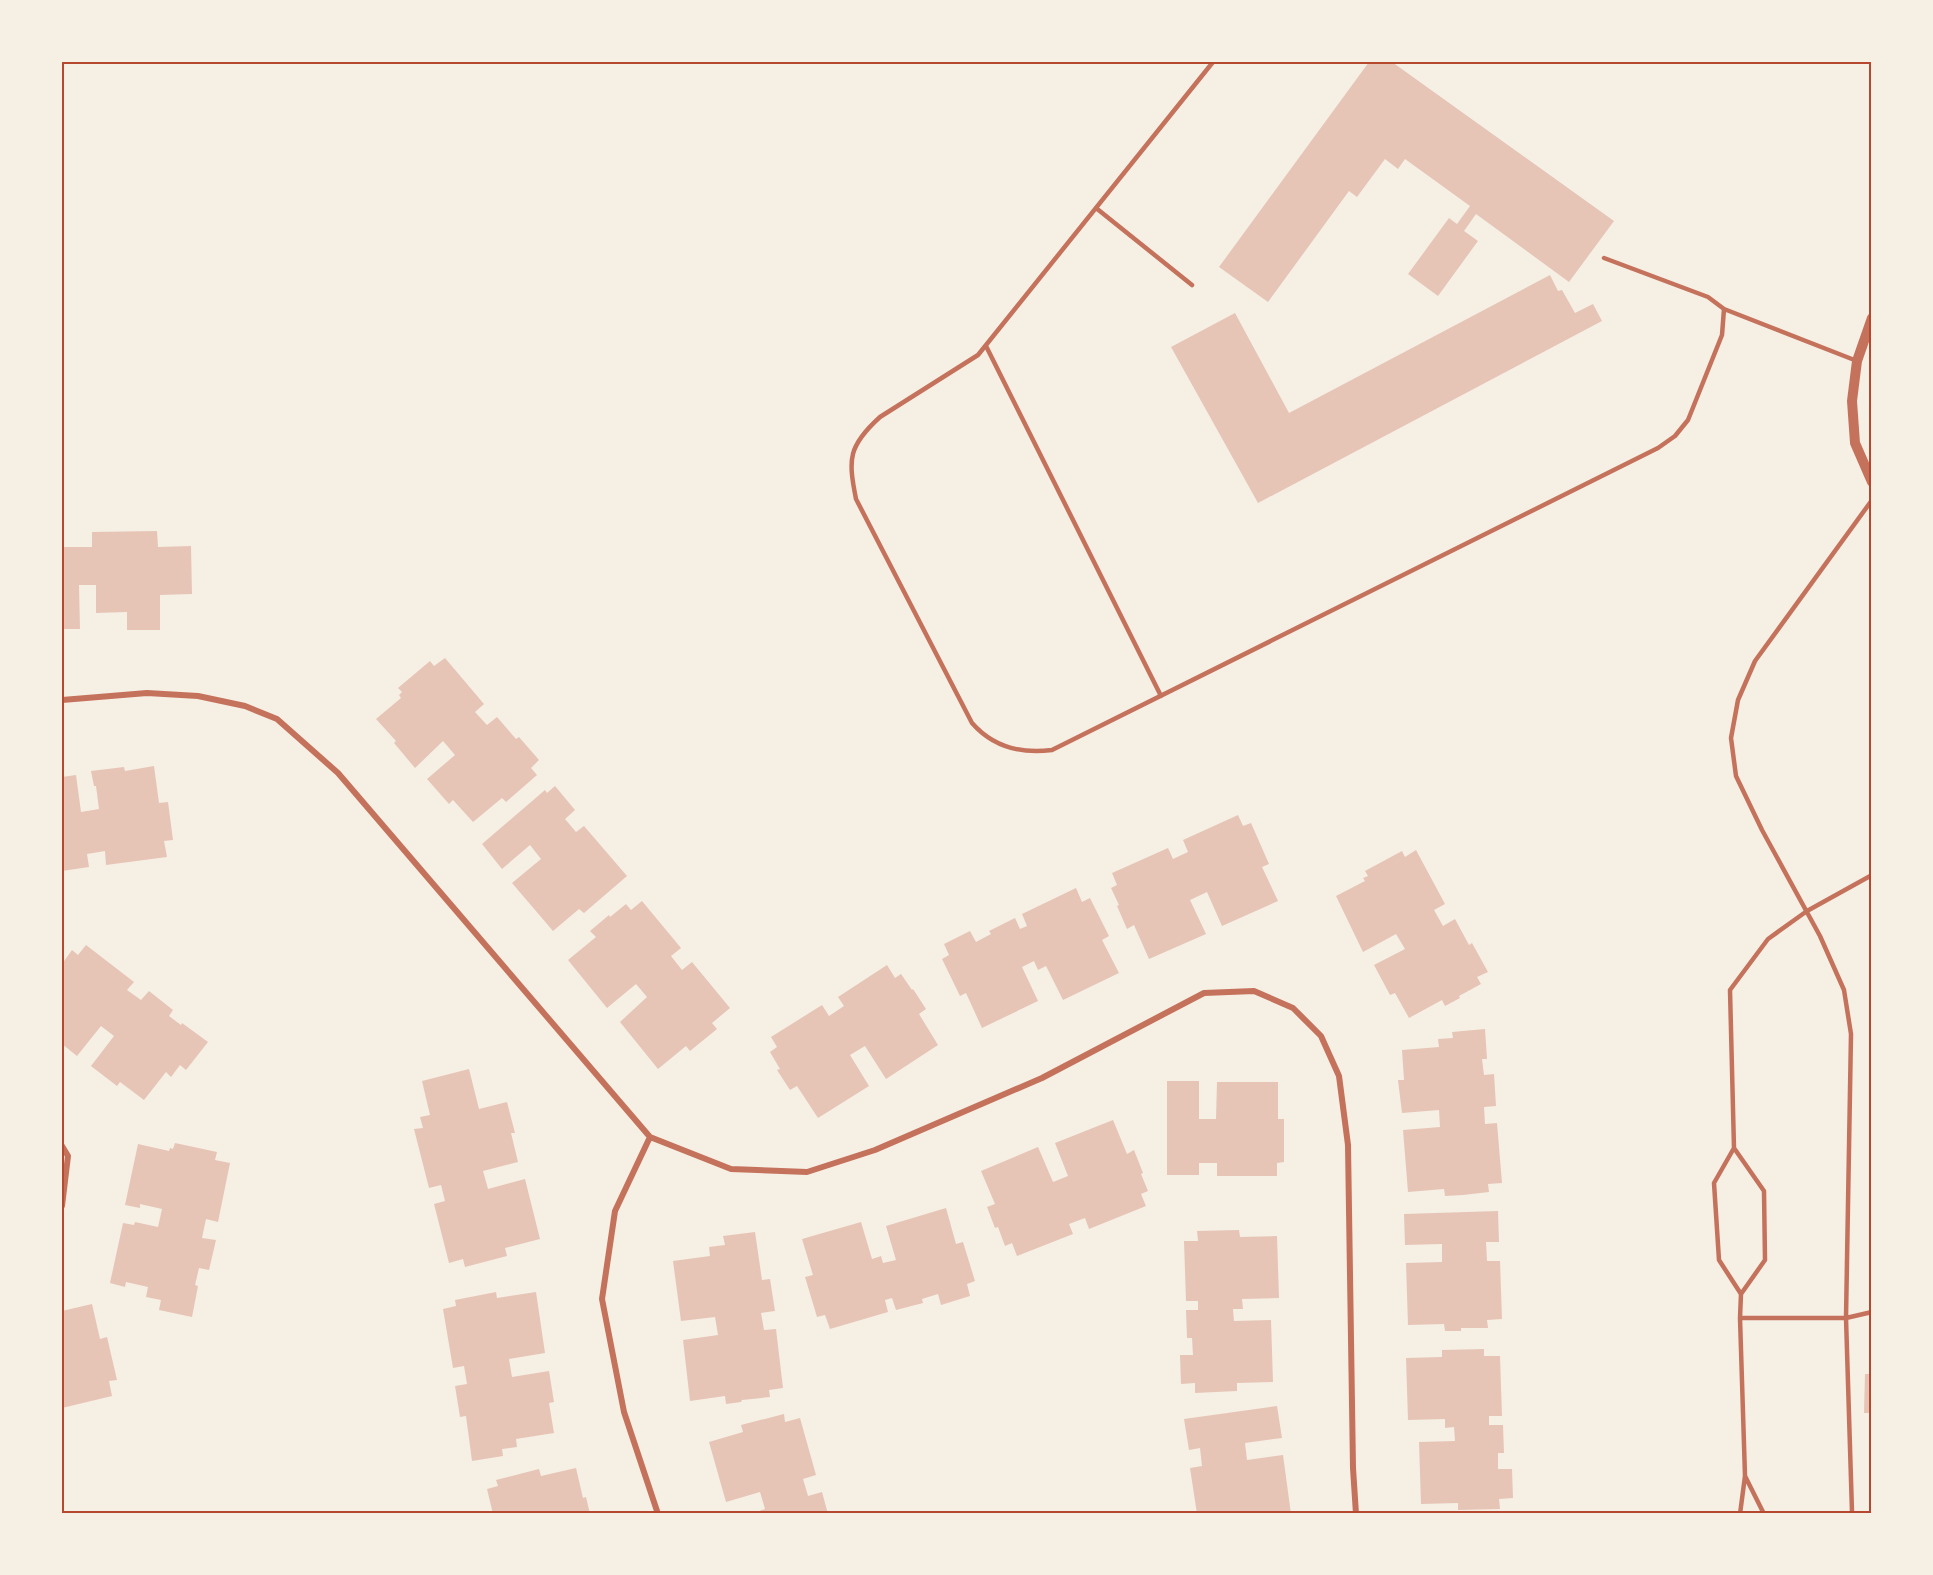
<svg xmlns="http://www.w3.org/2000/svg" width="1933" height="1575" font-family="'Fira Sans Condensed',sans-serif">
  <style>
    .building { fill: #e6c5b7 }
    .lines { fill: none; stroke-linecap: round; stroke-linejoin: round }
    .service { stroke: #c5725c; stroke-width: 4.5 }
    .minor { stroke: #c5725c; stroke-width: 6 }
    .tertiary { stroke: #c5725c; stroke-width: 10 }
    .neatline { fill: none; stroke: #b5482f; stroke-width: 2 }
  </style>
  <rect width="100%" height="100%" fill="#f6efe4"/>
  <path class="building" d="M 1369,62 L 1392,62 L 1614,221 L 1569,282 L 1476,214 L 1464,231 L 1478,241 L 1438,296 L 1408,274 L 1449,218 L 1457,224 L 1470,206 L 1405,159 L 1398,169 L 1385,159 L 1357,197 L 1349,191 L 1268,302 L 1219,267 Z
    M 1550,275 L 1558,291 L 1562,290 L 1575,313 L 1593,304 L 1602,321 L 1258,503 L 1171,347 L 1235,313 L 1289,413 Z
    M 157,531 L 158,547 L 191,546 L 192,594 L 160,595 L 160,630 L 127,630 L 127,612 L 96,613 L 96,585 L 79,585 L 80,629 L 62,629 L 62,547 L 92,547 L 92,532 Z
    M 445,658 L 484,704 L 475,712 L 487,725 L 497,717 L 516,739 L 519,737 L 539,760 L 531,768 L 537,775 L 506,802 L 502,798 L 473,822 L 453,800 L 449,804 L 427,779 L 455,755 L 443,741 L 415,768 L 394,743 L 396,741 L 376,719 L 401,698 L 399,695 L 402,692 L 398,688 L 430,661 L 434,666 Z
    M 154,766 L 159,803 L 168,802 L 173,840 L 164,841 L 167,857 L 106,865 L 105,851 L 87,854 L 89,867 L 62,871 L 62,777 L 76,775 L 81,812 L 99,809 L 96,786 L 94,786 L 91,771 L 124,767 L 125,771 Z
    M 555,786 L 575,810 L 565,819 L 576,832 L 584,826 L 627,876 L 584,913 L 579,909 L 553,931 L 512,883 L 541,859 L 530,845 L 502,869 L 482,844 L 545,790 L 547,793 Z
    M 1238,815 L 1243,826 L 1251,823 L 1269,864 L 1262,867 L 1278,901 L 1222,926 L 1207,892 L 1190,900 L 1206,934 L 1149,959 L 1134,925 L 1127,929 L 1117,906 L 1119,905 L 1111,888 L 1117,885 L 1112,873 L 1168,848 L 1173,859 L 1188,852 L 1183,840 Z
    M 1416,850 L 1445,904 L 1434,910 L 1443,926 L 1455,919 L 1469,945 L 1472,943 L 1488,972 L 1477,977 L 1481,984 L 1459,996 L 1460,998 L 1445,1006 L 1442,1000 L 1409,1018 L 1395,993 L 1390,995 L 1374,965 L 1405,949 L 1396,934 L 1363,952 L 1336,896 L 1365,881 L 1363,878 L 1368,876 L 1365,871 L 1402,851 L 1405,857 Z
    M 1076,888 L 1082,902 L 1090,898 L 1109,936 L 1102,940 L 1119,973 L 1063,1000 L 1046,966 L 1038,970 L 1034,961 L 1022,967 L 1038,1001 L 982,1028 L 966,993 L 960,996 L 942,959 L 949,955 L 944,944 L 970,931 L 976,942 L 991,934 L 989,931 L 1015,918 L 1020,929 L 1027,926 L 1022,914 Z
    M 642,901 L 681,948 L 671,956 L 682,970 L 692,962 L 730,1008 L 712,1023 L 717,1029 L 690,1051 L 686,1046 L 658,1069 L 620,1022 L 647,997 L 636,984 L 607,1008 L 568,960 L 596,937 L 590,931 L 609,915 L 610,917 L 626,904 L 631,910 Z
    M 86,945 L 134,982 L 127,990 L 141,1000 L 149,991 L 173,1010 L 169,1016 L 181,1025 L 182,1023 L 208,1042 L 186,1070 L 180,1065 L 171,1077 L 166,1072 L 144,1100 L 120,1082 L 117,1086 L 91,1066 L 114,1036 L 101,1026 L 77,1056 L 62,1044 L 62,964 L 72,950 L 78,955 Z
    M 887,965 L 895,978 L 901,974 L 912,990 L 913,989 L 926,1009 L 919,1014 L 938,1045 L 886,1079 L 865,1046 L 850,1055 L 869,1086 L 818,1118 L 797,1086 L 790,1090 L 777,1070 L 780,1069 L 770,1052 L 777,1047 L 771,1037 L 822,1005 L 829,1016 L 844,1006 L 838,997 Z
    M 1485,1029 L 1487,1059 L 1482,1059 L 1484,1075 L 1494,1074 L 1496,1106 L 1484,1107 L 1485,1124 L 1497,1123 L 1502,1183 L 1488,1184 L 1489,1192 L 1463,1195 L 1445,1196 L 1444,1189 L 1408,1192 L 1403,1130 L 1440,1127 L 1439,1110 L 1402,1113 L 1398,1080 L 1404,1080 L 1402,1050 L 1439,1047 L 1438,1039 L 1453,1038 L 1452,1032 Z
    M 469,1069 L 479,1109 L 507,1102 L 515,1133 L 511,1133 L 518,1162 L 483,1171 L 488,1189 L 525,1179 L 540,1239 L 505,1248 L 507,1256 L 465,1267 L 463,1259 L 449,1263 L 434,1204 L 445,1201 L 441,1185 L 429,1188 L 414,1129 L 423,1128 L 420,1117 L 430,1115 L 422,1081 Z
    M 1167,1081 L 1199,1081 L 1199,1119 L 1216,1119 L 1217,1082 L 1278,1082 L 1278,1119 L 1284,1119 L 1284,1162 L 1277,1163 L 1277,1176 L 1217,1176 L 1217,1163 L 1199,1163 L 1199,1175 L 1167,1175 Z
    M 1113,1120 L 1127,1154 L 1134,1150 L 1143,1173 L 1141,1174 L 1148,1191 L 1141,1194 L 1146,1206 L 1089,1229 L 1085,1218 L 1069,1224 L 1073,1234 L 1017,1256 L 1012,1243 L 1005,1246 L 998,1227 L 995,1228 L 987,1207 L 995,1204 L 981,1171 L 1038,1147 L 1053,1182 L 1068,1176 L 1055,1143 Z
    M 175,1143 L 217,1152 L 215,1160 L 230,1163 L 218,1222 L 206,1219 L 202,1238 L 216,1240 L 209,1270 L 199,1268 L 195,1285 L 198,1286 L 192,1317 L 159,1310 L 161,1300 L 146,1297 L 148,1287 L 126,1282 L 125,1287 L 110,1283 L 123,1223 L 134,1225 L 135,1222 L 158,1227 L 162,1209 L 140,1204 L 140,1208 L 125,1205 L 138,1144 L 169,1151 L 170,1148 L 173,1149 Z
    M 946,1208 L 956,1244 L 963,1242 L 975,1281 L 967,1284 L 970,1296 L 941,1305 L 938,1294 L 922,1299 L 923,1303 L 896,1310 L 892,1298 L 885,1300 L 888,1312 L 830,1329 L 825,1315 L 817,1317 L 805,1277 L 813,1275 L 802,1239 L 861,1222 L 872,1259 L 881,1256 L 883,1263 L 896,1260 L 886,1226 Z
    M 1498,1211 L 1499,1242 L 1486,1242 L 1487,1261 L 1500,1261 L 1502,1319 L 1487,1320 L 1488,1328 L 1461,1328 L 1461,1331 L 1445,1331 L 1444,1324 L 1408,1325 L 1406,1263 L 1442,1262 L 1442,1244 L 1405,1245 L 1404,1214 Z
    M 1239,1230 L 1240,1237 L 1277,1236 L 1279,1298 L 1242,1299 L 1243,1309 L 1233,1309 L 1234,1321 L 1271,1320 L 1273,1382 L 1237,1383 L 1237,1391 L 1195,1393 L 1195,1383 L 1181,1384 L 1180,1355 L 1193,1355 L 1192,1338 L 1187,1338 L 1186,1310 L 1198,1310 L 1198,1301 L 1186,1301 L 1184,1241 L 1198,1241 L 1197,1231 Z
    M 755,1232 L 762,1280 L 770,1279 L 775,1311 L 761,1313 L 764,1330 L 776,1329 L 783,1388 L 769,1390 L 770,1397 L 742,1400 L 741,1402 L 726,1404 L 725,1396 L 690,1401 L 683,1340 L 718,1335 L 715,1317 L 681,1321 L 673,1261 L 710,1256 L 709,1247 L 725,1245 L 723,1236 Z
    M 496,1292 L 497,1298 L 536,1292 L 545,1353 L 509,1359 L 512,1377 L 549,1371 L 554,1402 L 549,1403 L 554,1433 L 516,1439 L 517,1447 L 502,1449 L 503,1456 L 472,1461 L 466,1416 L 460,1417 L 455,1386 L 467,1384 L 464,1366 L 453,1368 L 443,1309 L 456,1306 L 455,1300 Z
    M 92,1304 L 100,1339 L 107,1337 L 117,1380 L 109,1381 L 112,1396 L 62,1408 L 62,1311 Z
    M 1484,1349 L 1484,1356 L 1500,1356 L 1502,1416 L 1489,1416 L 1489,1425 L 1503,1425 L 1504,1453 L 1498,1453 L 1498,1469 L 1512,1469 L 1513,1498 L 1499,1499 L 1500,1509 L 1458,1510 L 1458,1503 L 1421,1504 L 1419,1442 L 1455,1441 L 1454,1427 L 1445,1428 L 1445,1419 L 1408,1420 L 1406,1358 L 1442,1357 L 1442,1350 Z
    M 1865,1374 L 1872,1374 L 1872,1413 L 1864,1413 Z
    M 1277,1406 L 1282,1438 L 1245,1443 L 1247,1460 L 1283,1455 L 1291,1514 L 1197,1514 L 1190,1468 L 1202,1466 L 1200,1448 L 1189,1450 L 1184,1419 Z
    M 784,1414 L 785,1422 L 800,1418 L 816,1475 L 803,1479 L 808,1496 L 822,1492 L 828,1514 L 751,1514 L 765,1509 L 760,1492 L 726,1502 L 709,1442 L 743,1432 L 741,1425 Z
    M 576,1468 L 583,1498 L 586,1497 L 590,1514 L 493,1514 L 487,1489 L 498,1486 L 496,1480 L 539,1469 L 541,1476 Z"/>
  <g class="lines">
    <path class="service" d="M 1213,62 L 978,355 L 880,417 C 848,446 848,459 856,499 L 972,723 C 993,747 1021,754 1052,750 L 1658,448 L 1675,436 L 1688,420 L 1722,335 L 1724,309 L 1708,297 L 1604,258
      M 1096,208 L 1192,285
      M 1724,309 L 1857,361
      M 986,346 L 1161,696
      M 1734,1148 L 1764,1191 L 1765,1260 L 1741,1294 L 1740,1318 L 1745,1476 L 1740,1514
      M 1741,1294 L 1719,1260 L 1714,1183 L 1734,1148 L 1730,990 L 1768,939 L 1807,911 L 1872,875
      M 1740,1318 L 1846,1318 L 1872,1312
      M 1745,1476 L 1764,1514
      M 1853,1514 L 1852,1512 L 1846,1318 L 1851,1034 L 1844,990 L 1820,936 L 1762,830 L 1736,776 L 1731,738 L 1738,700 L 1755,661 L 1872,500"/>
    <path class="minor" d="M 62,700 L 147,693 L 198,696 L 245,706 L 277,719 L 338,773 L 650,1137 L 731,1169 L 807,1172 L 875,1150 L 1042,1078 L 1204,993 L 1254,991 L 1293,1008 L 1321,1036 L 1339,1076 L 1348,1145 L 1353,1468 L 1356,1514
      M 650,1137 L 615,1211 L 602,1299 L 624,1412 L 658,1514
      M 62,1146 L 68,1156 L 62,1206"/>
    <path class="tertiary" d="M 1872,318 L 1857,361 L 1852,401 L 1855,443 L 1872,482"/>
  </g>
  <rect width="1933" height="1575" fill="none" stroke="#f6efe4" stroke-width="126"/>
  <rect x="63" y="63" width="1807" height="1449" class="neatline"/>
</svg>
